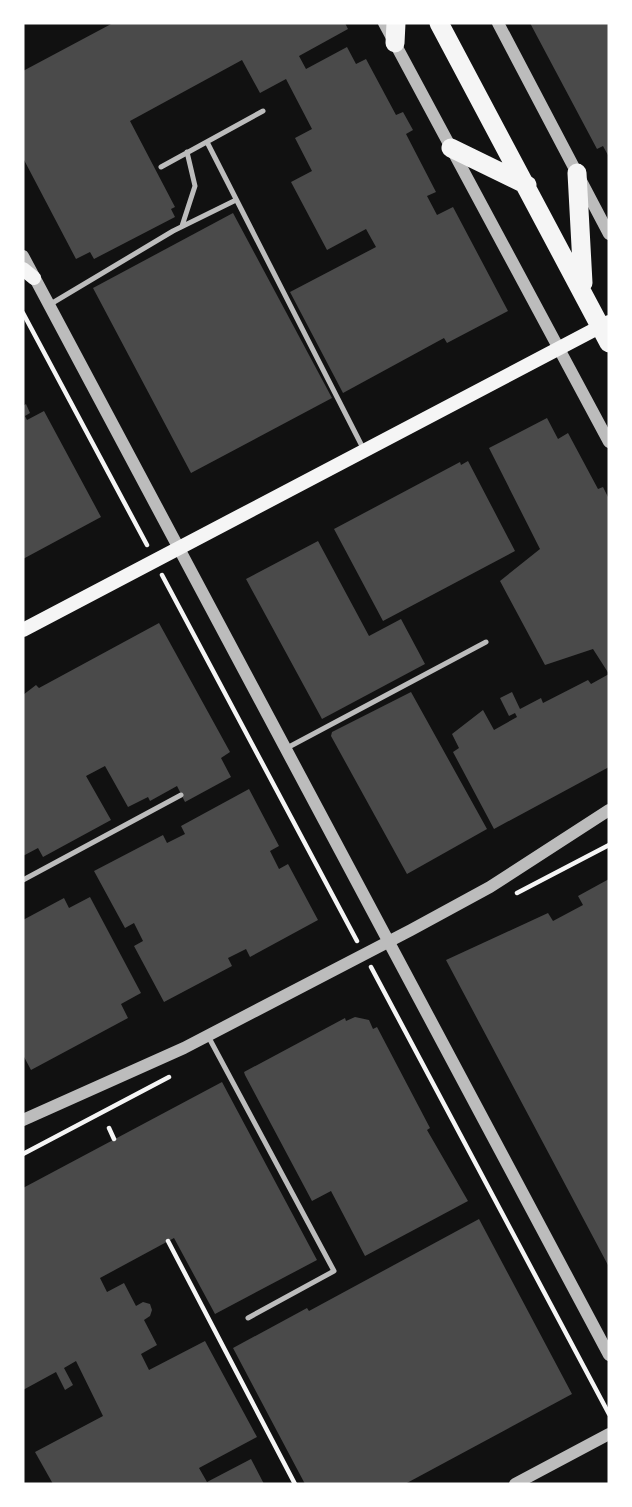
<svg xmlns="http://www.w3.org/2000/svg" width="632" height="1507" font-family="Arial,sans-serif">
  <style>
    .building { fill: #4a4a4a }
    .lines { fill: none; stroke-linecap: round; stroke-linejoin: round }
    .path { stroke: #f5f5f5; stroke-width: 4.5 }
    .service { stroke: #bcbcbc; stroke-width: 5 }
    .tertiary { stroke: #bcbcbc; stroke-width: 12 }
    .secondary { stroke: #f5f5f5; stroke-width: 14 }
    .trunk { stroke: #f5f5f5; stroke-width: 19 }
  </style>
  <rect width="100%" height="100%" fill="#111"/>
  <path class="building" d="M 113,23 L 345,23 L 348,29 L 299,56 L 306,69 L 347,47 L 356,64 L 366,59 L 396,115 L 403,112 L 413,130 L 406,134 L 436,192 L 427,196 L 437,215 L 453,207 L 508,311 L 447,343 L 444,338 L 343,393 L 290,292 L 376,247 L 366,229 L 327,250 L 291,182 L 312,171 L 295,138 L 312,129 L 286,79 L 260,93 L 242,60 L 130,121 L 175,207 L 171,209 L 175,217 L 94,259 L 90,252 L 76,259 L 23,158 L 23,71 Z
    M 530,23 L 609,23 L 609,157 L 603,146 L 597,149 Z
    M 233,213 L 332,398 L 191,473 L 93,288 Z
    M 26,404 L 30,413 L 25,416 L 27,420 L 44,411 L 101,517 L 23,559 L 23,406 Z
    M 547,418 L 558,439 L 568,433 L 598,489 L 603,487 L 609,499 L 609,767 L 494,829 L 453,752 L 459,748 L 452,734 L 483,710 L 494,730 L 517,717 L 515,713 L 509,716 L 500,698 L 512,692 L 520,709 L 541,698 L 543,703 L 588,680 L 591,684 L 609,674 L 593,649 L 545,665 L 500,581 L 540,549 L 489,448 Z
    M 468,461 L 515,551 L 383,621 L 334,529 L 460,462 L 461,465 Z
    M 318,541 L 369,636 L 401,619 L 425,664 L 322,719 L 246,579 Z
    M 159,623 L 230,752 L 221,758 L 231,777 L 185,802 L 177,786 L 150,801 L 148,797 L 128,807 L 105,766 L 86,776 L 111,820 L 43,857 L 38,848 L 23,856 L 23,695 L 36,685 L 39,688 Z
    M 411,692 L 487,829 L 407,874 L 331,736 L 332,732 Z
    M 249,789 L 279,846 L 270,851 L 279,869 L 288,864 L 318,920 L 250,957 L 246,949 L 228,958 L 232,966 L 164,1002 L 134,946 L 143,941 L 134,923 L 125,928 L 94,871 L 163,835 L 167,843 L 185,834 L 181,826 Z
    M 609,879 L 609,1267 L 446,960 L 548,913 L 553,921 L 583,905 L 578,896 Z
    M 90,897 L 141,993 L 121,1004 L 128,1018 L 31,1070 L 23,1055 L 23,920 L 64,898 L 69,908 Z
    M 355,1017 L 369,1020 L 373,1029 L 377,1027 L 430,1128 L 427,1130 L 468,1201 L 365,1256 L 331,1191 L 312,1201 L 245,1075 L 244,1072 L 345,1018 L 346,1021 Z
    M 222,1082 L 317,1260 L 215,1314 L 174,1238 L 100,1278 L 107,1292 L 124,1283 L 136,1306 L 143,1302 L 150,1304 L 152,1310 L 150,1316 L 144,1320 L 157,1345 L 141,1354 L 149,1370 L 205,1341 L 257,1437 L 199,1468 L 207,1482 L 251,1459 L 264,1484 L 53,1484 L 35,1452 L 103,1416 L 76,1361 L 64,1368 L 73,1385 L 65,1390 L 56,1372 L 23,1390 L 23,1188 Z
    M 479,1219 L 572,1394 L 405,1484 L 305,1484 L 233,1348 L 307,1308 L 309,1311 Z"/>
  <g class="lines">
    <path class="path" d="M 23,313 L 147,545
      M 162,575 L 357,941
      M 517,893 L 609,845
      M 371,967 L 609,1414
      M 109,1128 L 114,1139
      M 23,1154 L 169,1077
      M 168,1241 L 295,1484"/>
    <path class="service" d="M 207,142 L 364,450
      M 161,167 L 263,111
      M 182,226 L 195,186 L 187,152
      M 49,305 L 173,231 L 236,200
      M 285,749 L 486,642
      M 23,880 L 181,795
      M 208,1036 L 334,1271 L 248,1318"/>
    <path class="tertiary" d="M 384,23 L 609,442
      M 498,23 L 609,234
      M 23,256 L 609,1355
      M 23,1120 L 184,1048 L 411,930 L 490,887 L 609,810
      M 515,1484 L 609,1434"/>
    <path class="secondary" d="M 23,269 L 34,278
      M 23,630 L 609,322"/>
    <path class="trunk" d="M 439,23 L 609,343
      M 395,43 L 396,23
      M 451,148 L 527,185
      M 577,173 L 583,283"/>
  </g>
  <rect width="632" height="1507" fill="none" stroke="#ffffff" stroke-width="49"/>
</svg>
